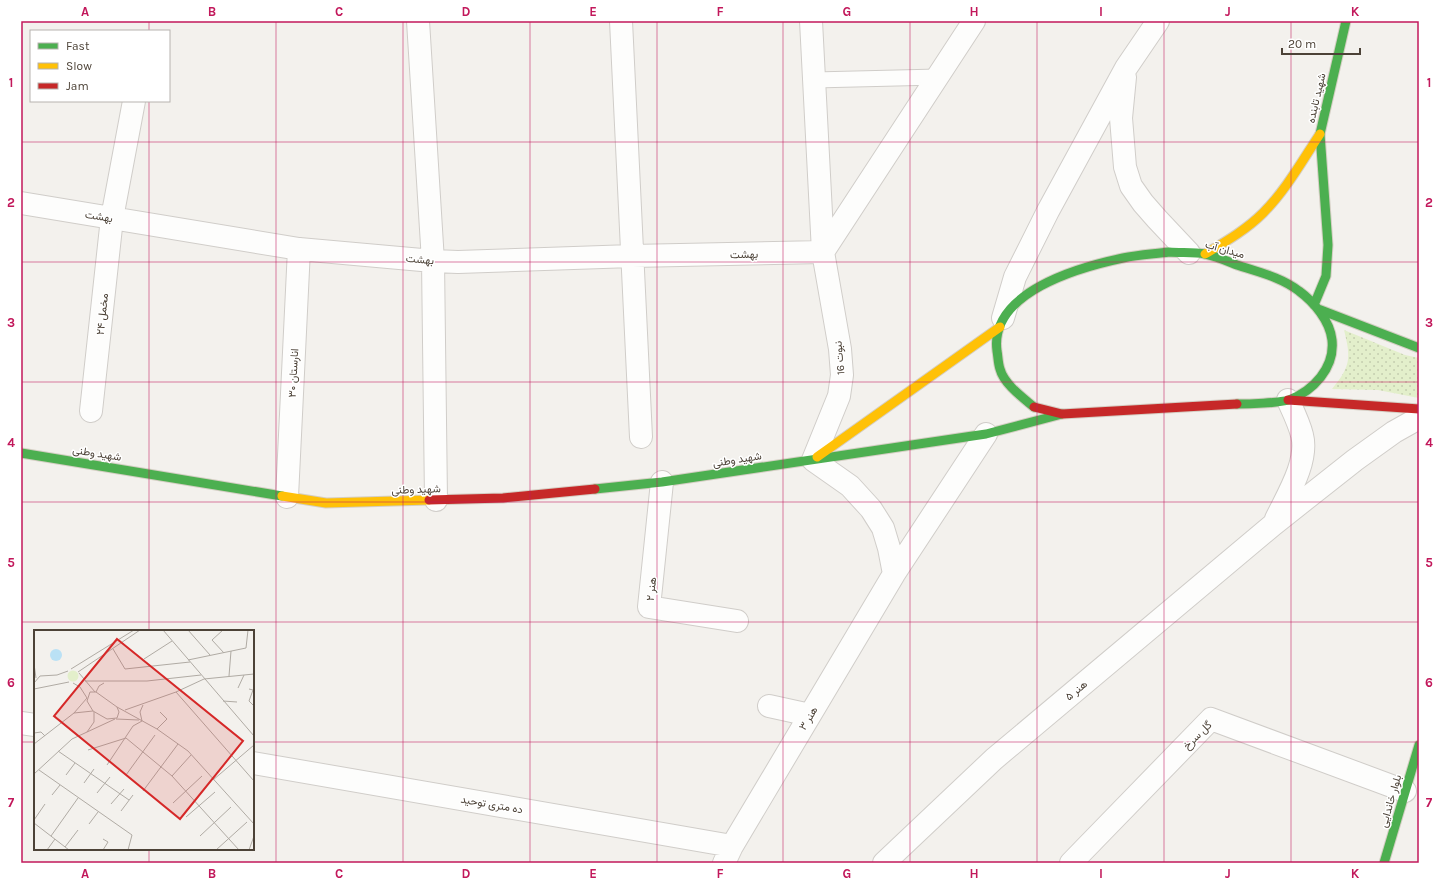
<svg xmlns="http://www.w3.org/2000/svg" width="1440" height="884" font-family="Karla,Vazirmatn,sans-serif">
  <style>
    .grass { fill: url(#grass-dots) }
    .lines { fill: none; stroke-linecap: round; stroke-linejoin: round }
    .lane-casing { stroke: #d0cdc9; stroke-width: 17 }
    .street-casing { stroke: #d0cdc9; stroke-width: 24 }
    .fast-casing { stroke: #d4cec3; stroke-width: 11 }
    .slow-casing { stroke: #d4cec3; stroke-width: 11 }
    .jam-casing { stroke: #d4cec3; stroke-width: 11 }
    .lane { stroke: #fdfdfc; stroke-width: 15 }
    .street { stroke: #fdfdfc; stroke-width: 22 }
    .fast { stroke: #4caf50; stroke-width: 9 }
    .slow { stroke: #ffc107; stroke-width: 9 }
    .jam { stroke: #c62828; stroke-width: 9 }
    .grid { fill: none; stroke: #c2185b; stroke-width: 1; stroke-opacity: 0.55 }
    .labels { text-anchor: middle; stroke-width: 3; stroke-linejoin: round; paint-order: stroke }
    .street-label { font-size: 11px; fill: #4c4237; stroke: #fff }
    .inset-road { fill: none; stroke: #b0aba4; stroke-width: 1 }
    .view { fill: #d62828; fill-opacity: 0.15; stroke: #d62828; stroke-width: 2 }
    .inset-edge { fill: none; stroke: #4c4237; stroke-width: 2 }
    .neatline { fill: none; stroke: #c2185b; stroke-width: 1.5 }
    .grid-label { font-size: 13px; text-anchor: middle; font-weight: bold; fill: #c2185b }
  </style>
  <defs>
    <pattern id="grass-dots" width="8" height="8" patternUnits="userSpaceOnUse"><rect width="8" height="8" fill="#e3efcb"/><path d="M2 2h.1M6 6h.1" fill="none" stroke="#c4ceaf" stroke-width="1.8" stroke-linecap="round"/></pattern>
  </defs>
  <rect width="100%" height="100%" fill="#f3f1ed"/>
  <path class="grass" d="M 1344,330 L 1405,355 L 1419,358 L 1419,398 L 1378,390 L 1332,389 C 1351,366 1351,358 1344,330 Z"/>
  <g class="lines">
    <defs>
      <path id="lane" d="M 814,80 L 938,77"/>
      <path id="street" d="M 418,21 L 433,261 L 436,500
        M 621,21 L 641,437
        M 811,21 L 823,252 L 840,349 L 842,375 L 839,396 L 813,460 L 850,486 L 871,509 L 883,528 L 889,548 L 894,574
        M 1125,77 L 1121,118 L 1125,167 L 1131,186 L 1143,203 L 1157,219 L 1189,253
        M 21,203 L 299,249 L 433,261 L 458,262 L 632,256 L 823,252
        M 823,252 L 974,21
        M 1003,318 L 1015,277 L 1048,211 L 1126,68 L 1158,21
        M 91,411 L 112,218 L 134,101
        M 662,482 L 649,607 L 737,621
        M 287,497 L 299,249
        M 1276,519 C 1287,496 1309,461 1302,435 C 1299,423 1293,411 1288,400
        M 769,706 L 810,715
        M 21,723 L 35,725
        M 253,763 L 732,846
        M 724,863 L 732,846 L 894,574 L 986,434
        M 884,863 L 994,759 L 1274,524 L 1355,460 L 1394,432 L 1419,418
        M 1071,863 L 1211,719 L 1405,791"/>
      <path id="fast" d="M 1169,252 C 1181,253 1194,252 1205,254 C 1216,256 1227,261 1237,265 C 1258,272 1281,277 1299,291 C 1314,302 1330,321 1332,340 C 1335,368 1313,391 1289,400 C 1278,403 1249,404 1237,404
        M 1314,305 L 1326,276 L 1328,245 L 1320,134 L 1346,21
        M 1318,309 L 1419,348
        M 1034,407 C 1022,397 1004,384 1000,369 C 998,363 998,356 997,351 C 989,292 1080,267 1123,258 C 1138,255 1154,254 1169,252
        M 21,453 L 282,496
        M 595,489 L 662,482 L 986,434 L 1062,414
        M 1384,863 L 1419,745"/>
      <path id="slow" d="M 1205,254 C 1225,242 1246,230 1263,213 C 1286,190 1302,161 1320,134
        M 817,457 L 1000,327
        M 282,496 L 326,503 L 429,500"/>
      <path id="jam" d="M 1288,400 L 1419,409
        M 1034,407 L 1062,414 L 1237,404
        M 429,500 L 503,498 L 595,489"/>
    </defs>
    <use href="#lane" class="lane-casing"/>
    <use href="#street" class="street-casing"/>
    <use href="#fast" class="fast-casing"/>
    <use href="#slow" class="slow-casing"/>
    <use href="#jam" class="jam-casing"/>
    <use href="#lane" class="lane"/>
    <use href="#street" class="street"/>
    <use href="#fast" class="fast"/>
    <use href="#slow" class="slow"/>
    <use href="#jam" class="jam"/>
  </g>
  <path class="grid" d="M 149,21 L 149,31M 276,21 L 276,863M 403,21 L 403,863M 530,21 L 530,863M 657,21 L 657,863M 783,21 L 783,863M 910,21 L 910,863M 1037,21 L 1037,863M 1164,21 L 1164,863M 1291,21 L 1291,863M 149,101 L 149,631M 21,142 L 1419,142M 21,262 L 1419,262M 21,382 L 1419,382M 21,502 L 1419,502M 21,622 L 1419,622M 21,742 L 35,742M 253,742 L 1419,742M 149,849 L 149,863"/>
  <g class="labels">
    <g class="street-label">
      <text transform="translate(1316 98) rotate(-77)" y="4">شهید تابنده</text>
      <text transform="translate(99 216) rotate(9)" y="4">بهشت</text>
      <text transform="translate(1225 249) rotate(16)" y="4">میدان آب</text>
      <text transform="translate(744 254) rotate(-1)" y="4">بهشت</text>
      <text transform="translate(420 259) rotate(5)" y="4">بهشت</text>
      <text transform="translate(102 314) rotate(-84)" y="4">مخمل ۲۴</text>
      <text transform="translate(839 358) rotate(-95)" y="4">نبوت 16</text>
      <text transform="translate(293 373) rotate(-87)" y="4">انارستان ۳۰</text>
      <text transform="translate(97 453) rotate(9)" y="4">شهید وطنی</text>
      <text transform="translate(737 459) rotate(-9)" y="4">شهید وطنی</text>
      <text transform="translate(416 489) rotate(-2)" y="4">شهید وطنی</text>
      <text transform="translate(651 589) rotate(-84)" y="4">هنر ۲</text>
      <text transform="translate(1076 690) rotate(-40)" y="4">هنر ۵</text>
      <text transform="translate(808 718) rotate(-59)" y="4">هنر ۳</text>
      <text transform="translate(1197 735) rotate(-44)" y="4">گل سرخ</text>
      <text transform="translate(1390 801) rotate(-74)" y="4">بلوار خاندایی</text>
      <text transform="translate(492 804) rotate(10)" y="4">ده متری توحید</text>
    </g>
  </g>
  <g transform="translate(34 630)">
    <rect width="220" height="220" fill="#f3f1ed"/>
    <path d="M33.5 46a5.5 5.5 0 1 1 11 0a5.5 5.5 0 1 1-11 0Z" fill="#e3efcb"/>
    <path d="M16 25a6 6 0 1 1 12 0a6 6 0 1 1-12 0Z" fill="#bae1f5"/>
    <path class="inset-road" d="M 129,0 L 220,106M 154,0 L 176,25M 189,0 L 178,10 L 190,23M 79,19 L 91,39 L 156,32M 110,29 L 138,11M 154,30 L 212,18 L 214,0M 0,34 L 2,48M 37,39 L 100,0M 44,42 L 106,0M 45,43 L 61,62M 195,46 L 197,21M 51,51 L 113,51 L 167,45M 0,53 L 6,46 L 23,45 L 34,41M 39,53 L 46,57 L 53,68M 204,58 L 210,45M 0,59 L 35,52M 215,59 L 219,60 L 215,71 L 220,76M 56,62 L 62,62 L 83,77 L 85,82 L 83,88 L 73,89 L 59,81 L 53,71 ZM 62,62 L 65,56 L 70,53M 142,62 L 220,151M 189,71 L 203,72M 83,77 L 123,99 L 154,121 L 220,194M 91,80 L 142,62 L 170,49 L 220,44M 40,83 L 59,81M 82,89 L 105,90M 123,99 L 133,89 L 126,82M 53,102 L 60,92 L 60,82M 0,103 L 7,102 L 11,106M 92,108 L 138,146 L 205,220M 0,114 L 40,83 L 53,68M 54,120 L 92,108M 24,121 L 95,170M 73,135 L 99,96 L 108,91 L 106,82 L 109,75M 5,140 L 98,205 L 94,220M 0,144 L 38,109 L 81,89M 32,145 L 41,133M 92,145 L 121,105M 138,146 L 157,125M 179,150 L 220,115M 50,153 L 60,139M 109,161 L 144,114M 63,163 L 76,147M 18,165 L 26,155M 139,173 L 168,146M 77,174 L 90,159M 87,181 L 99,165M 152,187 L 181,162M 0,190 L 11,174M 0,193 L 35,220M 55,194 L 64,182M 17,206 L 44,168M 166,206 L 197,177M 31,217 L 44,200M 13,220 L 21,209M 69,220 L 74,212 L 69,209M 182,220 L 213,192M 215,220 L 220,206"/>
    <path class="view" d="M 83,9 L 209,111 L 146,189 L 20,86 Z"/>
    <rect width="220" height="220" class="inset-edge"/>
  </g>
  <rect width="1440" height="884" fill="none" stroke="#ffffff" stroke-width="44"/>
  <rect x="30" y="30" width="140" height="72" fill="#ffffff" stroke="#b7b3af"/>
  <rect x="38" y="43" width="20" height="6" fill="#4caf50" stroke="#b7b3af"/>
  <text x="66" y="50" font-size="12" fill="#4c4237">Fast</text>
  <rect x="38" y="63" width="20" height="6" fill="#ffc107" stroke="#b7b3af"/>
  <text x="66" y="70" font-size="12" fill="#4c4237">Slow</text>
  <rect x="38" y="83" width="20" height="6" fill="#c62828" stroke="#b7b3af"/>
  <text x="66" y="90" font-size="12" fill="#4c4237">Jam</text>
  <path d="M1282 48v6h78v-6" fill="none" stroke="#4c4237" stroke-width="2"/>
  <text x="1288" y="48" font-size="12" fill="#4c4237" stroke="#ffffff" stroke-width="3" paint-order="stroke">20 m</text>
  <rect x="22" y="22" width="1396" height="840" class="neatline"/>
  <g class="grid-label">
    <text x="85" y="16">A</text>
    <text x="212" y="16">B</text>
    <text x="339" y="16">C</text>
    <text x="466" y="16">D</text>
    <text x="593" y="16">E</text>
    <text x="720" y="16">F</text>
    <text x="847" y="16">G</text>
    <text x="974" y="16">H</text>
    <text x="1101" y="16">I</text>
    <text x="1228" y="16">J</text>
    <text x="1355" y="16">K</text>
    <text x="11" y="87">1</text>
    <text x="1429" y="87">1</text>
    <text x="11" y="207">2</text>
    <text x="1429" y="207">2</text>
    <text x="11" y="327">3</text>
    <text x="1429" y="327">3</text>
    <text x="11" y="447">4</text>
    <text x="1429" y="447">4</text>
    <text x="11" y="567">5</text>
    <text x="1429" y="567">5</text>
    <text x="11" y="687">6</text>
    <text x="1429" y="687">6</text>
    <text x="11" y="807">7</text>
    <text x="1429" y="807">7</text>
    <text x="85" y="878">A</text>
    <text x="212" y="878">B</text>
    <text x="339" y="878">C</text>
    <text x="466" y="878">D</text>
    <text x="593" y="878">E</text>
    <text x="720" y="878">F</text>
    <text x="847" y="878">G</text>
    <text x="974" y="878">H</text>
    <text x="1101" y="878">I</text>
    <text x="1228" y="878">J</text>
    <text x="1355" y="878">K</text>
  </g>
</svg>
